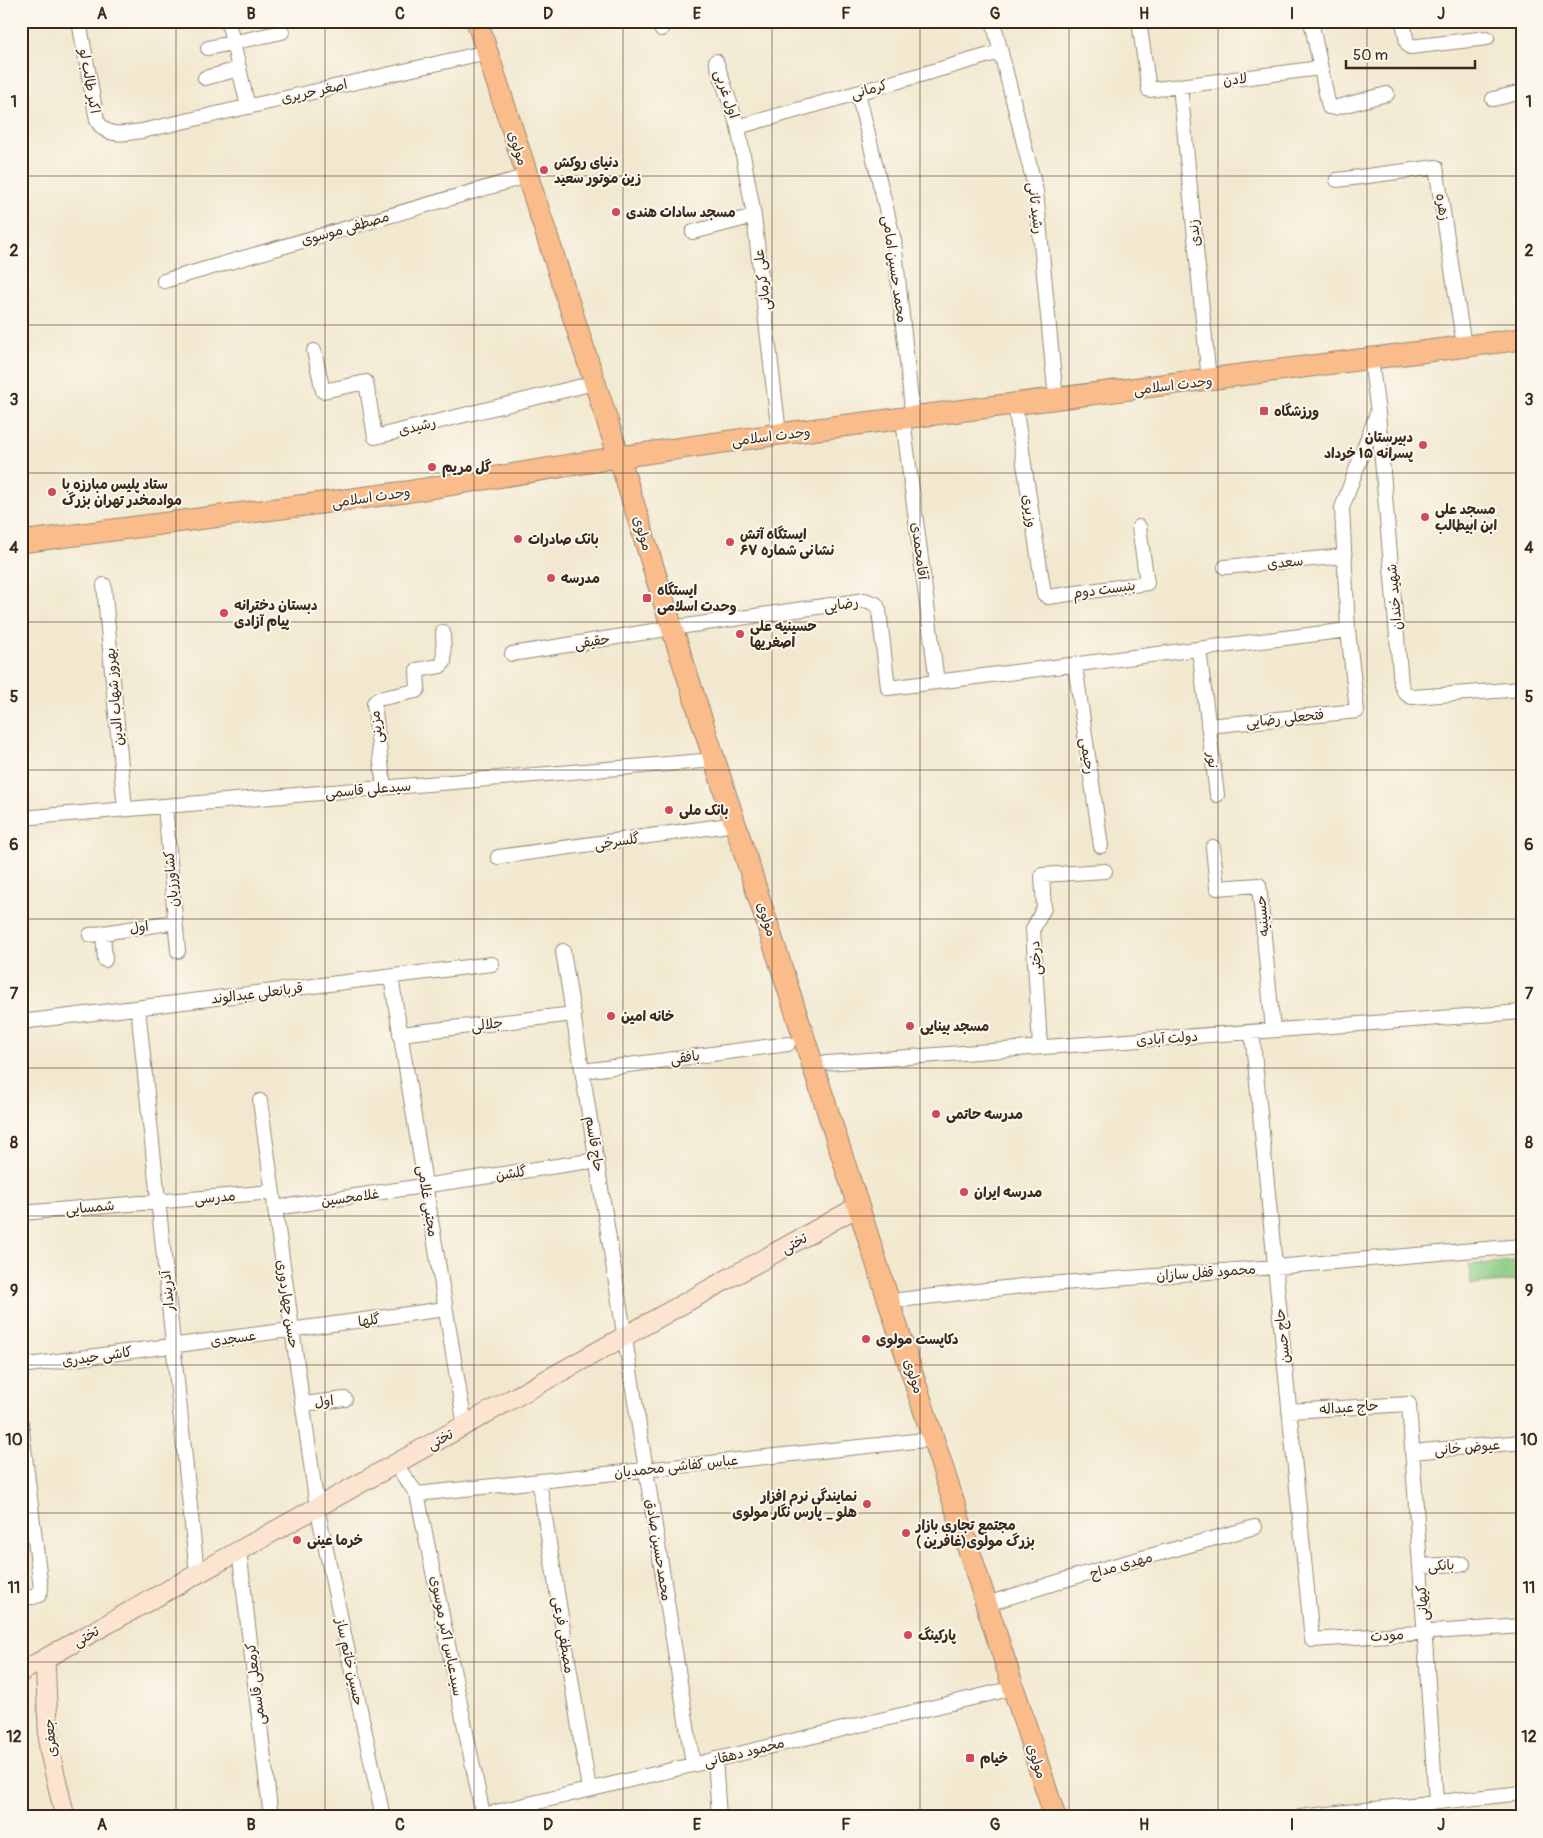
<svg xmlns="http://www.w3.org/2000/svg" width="1543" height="1838" font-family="Pangolin,'Playpen Sans Arabic',sans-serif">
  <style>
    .green { fill: #8dce86; stroke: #647c52 }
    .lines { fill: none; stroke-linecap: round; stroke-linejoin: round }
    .street-casing { stroke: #968976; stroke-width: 16 }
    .secondary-casing { stroke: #968976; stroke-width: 21 }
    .primary-casing { stroke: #968976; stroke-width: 23 }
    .street { stroke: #fff; stroke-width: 14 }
    .secondary { stroke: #fde4d0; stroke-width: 19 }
    .primary { stroke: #f9bc8a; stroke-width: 21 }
    .grid { fill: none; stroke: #3b2a1e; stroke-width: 1; stroke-opacity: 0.55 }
    .poi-dot { fill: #d1495b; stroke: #fbf7ec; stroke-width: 2 }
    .labels { text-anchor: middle; stroke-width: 4; stroke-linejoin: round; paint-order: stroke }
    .street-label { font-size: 14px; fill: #3b2a1e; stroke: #fbf7ec }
    .poi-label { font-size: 14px; font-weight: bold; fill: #3b2a1e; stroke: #fbf7ec; text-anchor: start }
    .neatline { fill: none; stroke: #3b2a1e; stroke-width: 2 }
    .grid-label { font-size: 16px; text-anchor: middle; font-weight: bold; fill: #3b2a1e }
  </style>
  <rect width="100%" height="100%" fill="#fbf7ec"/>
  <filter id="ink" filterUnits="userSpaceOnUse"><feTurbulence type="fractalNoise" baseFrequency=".02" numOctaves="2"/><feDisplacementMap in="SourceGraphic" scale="10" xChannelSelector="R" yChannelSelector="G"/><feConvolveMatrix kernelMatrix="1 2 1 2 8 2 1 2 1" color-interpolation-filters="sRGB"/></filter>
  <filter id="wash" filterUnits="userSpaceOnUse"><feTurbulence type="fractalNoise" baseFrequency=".0096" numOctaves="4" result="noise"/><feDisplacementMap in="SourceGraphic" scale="20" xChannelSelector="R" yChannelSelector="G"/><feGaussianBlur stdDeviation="1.12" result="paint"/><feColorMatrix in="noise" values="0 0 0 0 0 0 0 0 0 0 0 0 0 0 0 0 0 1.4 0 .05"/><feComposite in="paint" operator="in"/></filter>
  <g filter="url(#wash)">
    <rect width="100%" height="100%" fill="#f2e8cf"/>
    <path class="green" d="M 1522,1260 L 1522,1280 L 1471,1285 L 1469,1265 Z"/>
  </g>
  <g filter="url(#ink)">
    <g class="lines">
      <defs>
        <path id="street" d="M 79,21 L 97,120 C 106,139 125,133 142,131 L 487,52
          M 228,21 L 248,107
          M 658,21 L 661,29
          M 993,21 L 1036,191 L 1056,400
          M 1139,21 L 1149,90 L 1320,68
          M 1311,21 L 1329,107 L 1334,108 L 1387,94
          M 1403,21 L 1407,43 L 1410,47 L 1487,38
          M 208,48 L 282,32
          M 716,61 L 738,127 L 754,216 L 779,434
          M 205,78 L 239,69
          M 1180,86 L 1209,380
          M 858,93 L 894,241 L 913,418
          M 1493,99 L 1522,92
          M 738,127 L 1000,52
          M 1337,180 L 1436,167 L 1464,346
          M 693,232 L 754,216
          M 164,281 L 527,176
          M 314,351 L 323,391 L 366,382 L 375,437 L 594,383
          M 1371,359 L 1378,413 L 1401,684 C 1404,691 1405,695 1412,697 L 1522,689
          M 1015,405 L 1044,594 L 1048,597 L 1147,583 L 1139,527
          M 903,420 L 937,682
          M 1225,567 L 1345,556
          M 104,585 L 125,809
          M 1199,649 L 1217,795
          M 512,654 L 672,628 L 865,600 L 876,604 L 879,610 L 888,688 L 1348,630
          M 1075,665 L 1101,846
          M 1208,726 L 1357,711 L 1348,630 L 1342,508 L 1376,416
          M 384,788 L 374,703 L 378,699 L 416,691 L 418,689 L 417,670 L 440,666 L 444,662 L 443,632
          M 165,806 L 178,951
          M 21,818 L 715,760
          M 1213,847 L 1217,888 L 1259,885 L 1273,1030
          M 498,857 L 736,824
          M 103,933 L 105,960
          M 90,935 L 175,922
          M 563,951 L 693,1764
          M 391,977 L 465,1426
          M 138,1008 L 197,1573
          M 21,1022 L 492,964
          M 1252,1032 L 1312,1640 L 1522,1626
          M 400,1034 L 574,1014
          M 1040,1047 L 1033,929 L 1044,908 L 1042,875 L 1105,871
          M 813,1064 L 1522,1012
          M 583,1071 L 788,1044
          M 260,1101 L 317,1507 L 383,1817
          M 275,1208 L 597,1160
          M 21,1213 L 273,1192
          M 890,1301 L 1022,1286 L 1275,1267 L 1522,1246
          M 21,1366 L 445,1309
          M 303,1404 L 345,1399
          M 1289,1411 L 1409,1404 L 1436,1802
          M 21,1423 L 41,1589 L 39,1595 L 33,1597 L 21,1597
          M 1412,1452 L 1522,1442
          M 395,1464 L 417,1494 L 483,1815
          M 539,1481 L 589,1789
          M 417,1494 L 934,1439
          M 239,1550 L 271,1817
          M 1420,1566 L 1463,1564
          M 987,1604 L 1077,1576 L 1255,1527
          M 715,1759 L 719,1817
          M 475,1817 L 1014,1688
          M 1300,1817 L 1522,1793"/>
        <path id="secondary" d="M 45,1659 L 49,1749 L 65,1817
          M 21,1672 L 859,1206"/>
        <path id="primary" d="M 477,21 L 619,457 L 672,628 L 1055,1817
          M 21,542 L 406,492 L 619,457 L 779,434 L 1522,339"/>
      </defs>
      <use href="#street" class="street-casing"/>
      <use href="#secondary" class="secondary-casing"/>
      <use href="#primary" class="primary-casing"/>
      <use href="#street" class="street"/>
      <use href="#secondary" class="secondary"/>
      <use href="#primary" class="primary"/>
    </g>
  </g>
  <path class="grid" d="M 176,21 L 176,1817M 325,21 L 325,1817M 474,21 L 474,1817M 623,21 L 623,1817M 772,21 L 772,1817M 920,21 L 920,1817M 1069,21 L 1069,1817M 1218,21 L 1218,1817M 1367,21 L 1367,1817M 21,176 L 1522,176M 21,325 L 1522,325M 21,473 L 1522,473M 21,622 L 1522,622M 21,770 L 1522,770M 21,919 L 1522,919M 21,1068 L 1522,1068M 21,1216 L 1522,1216M 21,1365 L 1522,1365M 21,1513 L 1522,1513M 21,1662 L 1522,1662"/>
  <g class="poi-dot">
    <circle cx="544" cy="170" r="5"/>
    <circle cx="616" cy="212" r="5"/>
    <rect x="1259" y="406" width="10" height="10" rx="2.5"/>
    <circle cx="1423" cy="445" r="5"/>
    <circle cx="432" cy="467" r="5"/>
    <circle cx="52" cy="492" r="5"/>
    <circle cx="1425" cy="517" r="5"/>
    <circle cx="518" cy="539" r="5"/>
    <circle cx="730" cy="542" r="5"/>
    <circle cx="551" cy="578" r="5"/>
    <rect x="642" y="593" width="10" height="10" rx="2.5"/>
    <circle cx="224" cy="613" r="5"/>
    <circle cx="740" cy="634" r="5"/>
    <circle cx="669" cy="810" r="5"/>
    <circle cx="611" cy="1016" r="5"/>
    <circle cx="910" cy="1026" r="5"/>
    <circle cx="936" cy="1114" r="5"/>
    <circle cx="964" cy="1192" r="5"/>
    <circle cx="866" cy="1339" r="5"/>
    <circle cx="867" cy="1504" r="5"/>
    <circle cx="906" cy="1533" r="5"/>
    <circle cx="297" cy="1540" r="5"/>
    <circle cx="908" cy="1635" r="5"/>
    <rect x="965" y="1753" width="10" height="10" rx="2.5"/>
  </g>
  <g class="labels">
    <g class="street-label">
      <text transform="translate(1235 79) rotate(-7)" y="5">لادن</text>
      <text transform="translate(90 81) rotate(80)" y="5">اکبر طالب لو</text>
      <text transform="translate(869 89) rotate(-16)" y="5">کرمانی</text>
      <text transform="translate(314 91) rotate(-13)" y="5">اصغر حریری</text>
      <text transform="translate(727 94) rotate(72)" y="5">اول غربی</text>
      <text transform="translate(518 148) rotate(72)" y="5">مولوی</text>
      <text transform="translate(1443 207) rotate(81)" y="5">زهره</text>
      <text transform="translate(1036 208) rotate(83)" y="5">رشید ثانی</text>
      <text transform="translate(345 228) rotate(-16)" y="5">مصطفی موسوی</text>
      <text transform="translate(1194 233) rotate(-95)" y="5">زندی</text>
      <text transform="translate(895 269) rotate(82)" y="5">محمد حسین امامی</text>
      <text transform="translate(762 280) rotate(-97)" y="5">علی کرمانی</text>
      <text transform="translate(1173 385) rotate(-7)" y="5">وحدت اسلامی</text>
      <text transform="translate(417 426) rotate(-14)" y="5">رشیدی</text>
      <text transform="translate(771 436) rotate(-7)" y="5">وحدت اسلامی</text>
      <text transform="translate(371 497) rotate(-8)" y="5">وحدت اسلامی</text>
      <text transform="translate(1030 511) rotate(82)" y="5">وزیری</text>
      <text transform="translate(643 533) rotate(73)" y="5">مولوی</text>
      <text transform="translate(920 551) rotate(83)" y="5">آقامحمدی</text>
      <text transform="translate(1285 562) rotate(-6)" y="5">سعدی</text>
      <text transform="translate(1104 589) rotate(-8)" y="5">بنبست دوم</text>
      <text transform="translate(1394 597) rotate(-95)" y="5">شهید خندان</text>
      <text transform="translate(841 604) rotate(-8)" y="5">رضایی</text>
      <text transform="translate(592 641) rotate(-9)" y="5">حقیقی</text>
      <text transform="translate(114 697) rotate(-95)" y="5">بهروز شهاب الدین</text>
      <text transform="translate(1285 718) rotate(-6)" y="5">فتحعلی رضایی</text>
      <text transform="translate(376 727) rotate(-96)" y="5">مزینی</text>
      <text transform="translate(1088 756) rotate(82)" y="5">رحیمی</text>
      <text transform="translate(1213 760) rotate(83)" y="5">نور</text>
      <text transform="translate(368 789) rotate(-5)" y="5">سیدعلی قاسمی</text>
      <text transform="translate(617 841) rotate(-8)" y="5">گلسرخی</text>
      <text transform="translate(171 879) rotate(-95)" y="5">کشاورزیان</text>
      <text transform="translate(1262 916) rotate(-95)" y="5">حسینیه</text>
      <text transform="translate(767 919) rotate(72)" y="5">مولوی</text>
      <text transform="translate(139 927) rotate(-8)" y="5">اول</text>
      <text transform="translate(1035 958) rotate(-93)" y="5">درختی</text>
      <text transform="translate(257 993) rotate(-7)" y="5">قربانعلی عبدالوند</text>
      <text transform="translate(487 1024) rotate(-7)" y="5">جلالی</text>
      <text transform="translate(1167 1038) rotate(-4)" y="5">دولت آبادی</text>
      <text transform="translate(685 1057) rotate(-8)" y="5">بافقی</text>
      <text transform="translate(595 1144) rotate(81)" y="5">حاج قاسم</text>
      <text transform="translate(511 1173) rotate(-8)" y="5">گلشن</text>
      <text transform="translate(215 1197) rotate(-5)" y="5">مدرسی</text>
      <text transform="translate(350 1197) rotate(-8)" y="5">غلامحسین</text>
      <text transform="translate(428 1201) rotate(81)" y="5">مجتبی غلامی</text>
      <text transform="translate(90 1207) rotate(-5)" y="5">شمسایی</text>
      <text transform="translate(794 1243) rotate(-29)" y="5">تختی</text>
      <text transform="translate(1206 1272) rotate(-4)" y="5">محمود قفل سازان</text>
      <text transform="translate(167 1291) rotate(-96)" y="5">آذرپندار</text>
      <text transform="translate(288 1304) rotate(82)" y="5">حسن چهاردوری</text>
      <text transform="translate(369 1320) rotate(-8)" y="5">گلها</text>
      <text transform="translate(1282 1336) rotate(-96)" y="5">حاج حسن</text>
      <text transform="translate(233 1338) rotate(-8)" y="5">عسجدی</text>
      <text transform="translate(97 1356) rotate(-8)" y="5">کاشی حیدری</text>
      <text transform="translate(914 1376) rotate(72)" y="5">مولوی</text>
      <text transform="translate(324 1401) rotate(-7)" y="5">اول</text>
      <text transform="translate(1349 1407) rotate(-4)" y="5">حاج عبداله</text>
      <text transform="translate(440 1439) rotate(-29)" y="5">تختی</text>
      <text transform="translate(1467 1447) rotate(-5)" y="5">عیوض خانی</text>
      <text transform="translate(676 1466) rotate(-6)" y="5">عباس کفاشی محمدیان</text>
      <text transform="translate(659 1550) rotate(81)" y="5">محمدحسین صادق</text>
      <text transform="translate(1121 1565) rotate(-16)" y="5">مهدی مداح</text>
      <text transform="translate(1441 1565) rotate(-3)" y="5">بانکی</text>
      <text transform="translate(1422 1603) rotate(-94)" y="5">کیهانی</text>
      <text transform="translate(564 1635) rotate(81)" y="5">مصطفی فرعی</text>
      <text transform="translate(1387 1635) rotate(-4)" y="5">مودت</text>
      <text transform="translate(86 1636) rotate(-29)" y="5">تختی</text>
      <text transform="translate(447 1636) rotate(79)" y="5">سیدعباس اکبر موسوی</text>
      <text transform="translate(350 1662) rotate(78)" y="5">حسین خاتم ساز</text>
      <text transform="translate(255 1684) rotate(-97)" y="5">کرمعلی قاسمی</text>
      <text transform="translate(50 1738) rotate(-96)" y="5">جعفری</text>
      <text transform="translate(744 1752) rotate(-14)" y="5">محمود دهقانی</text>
      <text transform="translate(1037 1761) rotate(72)" y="5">مولوی</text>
    </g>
    <g class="poi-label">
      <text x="554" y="167">دنیای روکش<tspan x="554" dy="16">زین موتور سعید</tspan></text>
      <text x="626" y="217">مسجد سادات هندی</text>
      <text x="1274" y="416">ورزشگاه</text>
      <text x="1413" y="442" text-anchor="end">دبیرستان<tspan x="1413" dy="16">پسرانه ۱۵ خرداد</tspan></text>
      <text x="442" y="472">گل مریم</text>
      <text x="62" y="489">ستاد پلیس مبارزه با<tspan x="62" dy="16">موادمخدر تهران بزرگ</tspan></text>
      <text x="1435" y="514">مسجد علی<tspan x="1435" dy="16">ابن ابیطالب</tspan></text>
      <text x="740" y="539">ایستگاه آتش<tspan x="740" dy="16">نشانی شماره ۶۷</tspan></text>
      <text x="528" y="544">بانک صادرات</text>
      <text x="561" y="583">مدرسه</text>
      <text x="657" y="595">ایستگاه<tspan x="657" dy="16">وحدت اسلامی</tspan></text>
      <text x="234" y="610">دبستان دخترانه<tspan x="234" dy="16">پیام آزادی</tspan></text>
      <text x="750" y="631">حسینیه علی<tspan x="750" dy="16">اصغریها</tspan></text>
      <text x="679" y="815">بانک ملی</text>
      <text x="621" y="1021">خانه امین</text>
      <text x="920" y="1031">مسجد بینایی</text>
      <text x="946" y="1119">مدرسه حاتمی</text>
      <text x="974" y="1197">مدرسه ایران</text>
      <text x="876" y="1344">دکاپست مولوی</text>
      <text x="857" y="1501" text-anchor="end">نمایندگی نرم افزار<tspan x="857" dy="16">هلو _ پارس نگار مولوی</tspan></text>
      <text x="916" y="1530">مجتمع تجاری بازار<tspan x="916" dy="16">بزرگ مولوی(غافرین )</tspan></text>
      <text x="307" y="1545">خرما عینی</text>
      <text x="918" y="1640">پارکینگ</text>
      <text x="980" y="1763">خیام</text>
    </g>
  </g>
  <rect width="1543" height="1838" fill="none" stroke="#fbf7ec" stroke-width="55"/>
  <path d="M1346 60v8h129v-8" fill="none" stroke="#3b2a1e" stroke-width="2.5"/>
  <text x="1353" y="60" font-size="15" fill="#3b2a1e" stroke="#fbf7ec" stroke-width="4" paint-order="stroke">50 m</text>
  <rect x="28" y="28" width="1488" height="1782" class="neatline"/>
  <g class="grid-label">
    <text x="102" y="19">A</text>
    <text x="251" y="19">B</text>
    <text x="400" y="19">C</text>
    <text x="548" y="19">D</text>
    <text x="697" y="19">E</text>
    <text x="846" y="19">F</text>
    <text x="995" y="19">G</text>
    <text x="1144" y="19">H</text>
    <text x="1292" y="19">I</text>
    <text x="1441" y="19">J</text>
    <text x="14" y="107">1</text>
    <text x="1529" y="107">1</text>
    <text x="14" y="256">2</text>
    <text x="1529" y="256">2</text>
    <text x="14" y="405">3</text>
    <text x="1529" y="405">3</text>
    <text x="14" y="553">4</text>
    <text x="1529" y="553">4</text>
    <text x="14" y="702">5</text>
    <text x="1529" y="702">5</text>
    <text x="14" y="850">6</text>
    <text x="1529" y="850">6</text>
    <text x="14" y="999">7</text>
    <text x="1529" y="999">7</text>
    <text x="14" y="1148">8</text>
    <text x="1529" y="1148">8</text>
    <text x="14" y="1296">9</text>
    <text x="1529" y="1296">9</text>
    <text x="14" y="1445">10</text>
    <text x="1529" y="1445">10</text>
    <text x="14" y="1593">11</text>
    <text x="1529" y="1593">11</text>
    <text x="14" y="1742">12</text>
    <text x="1529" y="1742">12</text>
    <text x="102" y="1830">A</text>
    <text x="251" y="1830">B</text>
    <text x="400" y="1830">C</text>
    <text x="548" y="1830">D</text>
    <text x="697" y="1830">E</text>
    <text x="846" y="1830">F</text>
    <text x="995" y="1830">G</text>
    <text x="1144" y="1830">H</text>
    <text x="1292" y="1830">I</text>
    <text x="1441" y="1830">J</text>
  </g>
</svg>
